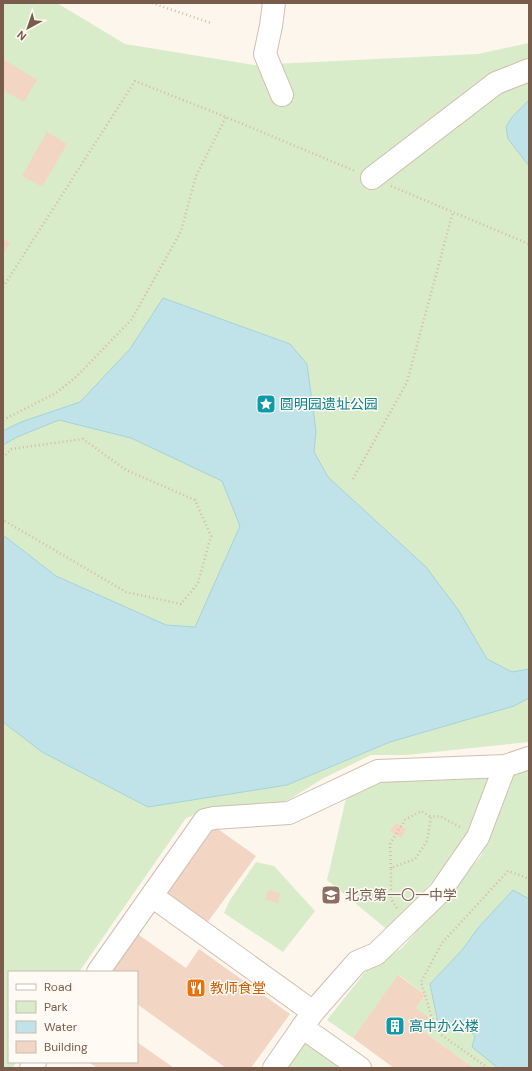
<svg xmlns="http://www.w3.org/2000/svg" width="532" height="1071" font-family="'DM Sans','Noto Sans SC',sans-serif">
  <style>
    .green { fill: #d8ecc9 }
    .water { fill: #bfe3e8; stroke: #a5d3da }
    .building { fill: #f3d5c3 }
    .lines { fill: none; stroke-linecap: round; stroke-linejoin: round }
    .minor-casing { stroke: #d1beb0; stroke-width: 24 }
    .path { stroke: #d9b8a5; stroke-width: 2.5; stroke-dasharray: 1 3; stroke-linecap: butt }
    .minor { stroke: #fff; stroke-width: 22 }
    .labels { text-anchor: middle; stroke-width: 3; stroke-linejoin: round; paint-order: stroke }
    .culture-label { font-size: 14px; fill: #0d838f; stroke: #fffaf3; text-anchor: start }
    .education-label { font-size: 14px; fill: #785e54; stroke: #fffaf3; text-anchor: start }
    .food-label { font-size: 14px; fill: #c56008; stroke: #fffaf3; text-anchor: start }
  </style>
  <rect width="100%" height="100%" fill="#fdf6ec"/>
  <path class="green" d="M 3,3 L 57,3 L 125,44 L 254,65 L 478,54 L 529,43 L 529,742 L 406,755 L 371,755 L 322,779 L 290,799 L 272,807 L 210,809 L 186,818 L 79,972 L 9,972 L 9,1062 L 17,1062 L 12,1068 L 3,1068 Z
    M 529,767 L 529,1068 L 474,1068 L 424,1032 L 432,1020 L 416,1008 L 425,995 L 399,975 L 353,1038 L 327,1020 L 366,971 L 402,948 L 481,856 L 516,771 Z
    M 483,772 L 493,781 L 469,840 L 389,931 L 327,880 L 348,790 L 379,774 Z
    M 256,862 L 274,866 L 315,911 L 283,952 L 224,913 L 230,900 Z
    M 302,1027 L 360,1068 L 274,1068 Z"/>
  <path class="water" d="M 529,100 L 529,166 L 508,139 L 506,127 L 512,117 Z
    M 163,298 L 290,344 L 307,364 L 316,431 L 314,452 L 328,477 L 426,567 L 459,611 L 487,659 L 512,672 L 529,669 L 529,698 L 514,706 L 390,742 L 287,785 L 148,807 L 42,752 L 3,722 L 3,535 L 56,576 L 166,625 L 195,627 L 240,526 L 222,481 L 131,438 L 59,420 L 17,437 L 3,445 L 3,431 L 21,422 L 80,402 L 130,349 Z
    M 513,890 L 529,899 L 529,1068 L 498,1068 L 472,1047 L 475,1036 L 466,1027 L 454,1032 L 438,1023 L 430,984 L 463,949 L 478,928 Z"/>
  <path class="building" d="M 3,59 L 37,80 L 24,102 L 3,90 Z
    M 47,132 L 67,144 L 42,187 L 22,176 Z
    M 3,239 L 10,243 L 3,255 Z
    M 396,823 L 406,829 L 401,838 L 390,831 Z
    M 215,827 L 256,856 L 207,923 L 167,894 Z
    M 268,890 L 280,893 L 278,903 L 265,900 Z
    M 129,928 L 186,968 L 199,949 L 290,1014 L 251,1068 L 226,1068 L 137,1004 L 137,972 L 98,972 Z
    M 398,975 L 425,995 L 416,1008 L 433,1020 L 424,1032 L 474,1068 L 394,1068 L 353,1038 Z
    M 137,1042 L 174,1068 L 97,1068 L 89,1062 L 137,1062 Z"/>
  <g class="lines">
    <defs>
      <path id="minor" d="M 274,3 L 271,26 L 265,54 L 282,95
        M 372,178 L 496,83 L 529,70
        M 152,896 L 313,1012
        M 98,972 L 205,820 L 214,818 L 289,813 L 378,771 L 505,766
        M 302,1027 L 360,1068
        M 31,1068 L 35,1062
        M 274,1068 L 313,1012 L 357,962 L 376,954 L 440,892 L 478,837 L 505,766 L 529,758"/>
    </defs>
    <use href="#minor" class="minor-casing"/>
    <path class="path" d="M 152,3 L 211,23
      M 391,186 L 529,244
      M 3,287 L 135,81 L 226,117 L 355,171
      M 3,420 L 56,393 L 76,377 L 132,319 L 181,231 L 196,176 L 226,117
      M 3,458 L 11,449 L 83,439 L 126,470 L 195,500 L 211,536 L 198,583 L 181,604 L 126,592 L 3,520
      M 353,479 L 407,382 L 453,212
      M 391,868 L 390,844 L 405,820 L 421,811 L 431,817
      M 397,908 L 391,899 L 391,868 L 415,859 L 427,841 L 431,817 L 440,816 L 462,828
      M 488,1068 L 436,1031 L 421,982 L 442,943 L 508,871 L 525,877 L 529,880"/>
    <use href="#minor" class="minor"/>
  </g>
  <defs>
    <symbol id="sight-square" viewBox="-11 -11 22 22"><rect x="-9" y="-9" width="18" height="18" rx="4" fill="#0f9aa8" stroke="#fffaf3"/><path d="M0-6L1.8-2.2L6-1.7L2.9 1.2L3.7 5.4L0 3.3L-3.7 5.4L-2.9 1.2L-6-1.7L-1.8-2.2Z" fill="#fff"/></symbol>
    <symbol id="school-square" viewBox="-11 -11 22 22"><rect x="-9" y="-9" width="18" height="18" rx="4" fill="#8d6e63" stroke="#fffaf3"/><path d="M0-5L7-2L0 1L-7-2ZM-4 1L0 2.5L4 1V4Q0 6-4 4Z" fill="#fff"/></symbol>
    <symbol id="restaurant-square" viewBox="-11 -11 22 22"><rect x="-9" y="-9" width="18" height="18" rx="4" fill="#e8710a" stroke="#fffaf3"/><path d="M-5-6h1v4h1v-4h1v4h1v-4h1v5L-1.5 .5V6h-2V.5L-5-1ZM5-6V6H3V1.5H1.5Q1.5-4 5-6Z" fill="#fff"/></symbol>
    <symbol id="building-square" viewBox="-11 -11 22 22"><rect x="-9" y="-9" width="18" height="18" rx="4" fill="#0f9aa8" stroke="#fffaf3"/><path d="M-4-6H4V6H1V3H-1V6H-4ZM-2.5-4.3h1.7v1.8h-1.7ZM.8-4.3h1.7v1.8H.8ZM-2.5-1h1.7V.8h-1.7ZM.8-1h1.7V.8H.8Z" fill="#fff"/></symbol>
  </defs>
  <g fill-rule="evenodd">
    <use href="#sight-square" x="255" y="393" width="22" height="22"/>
    <use href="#school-square" x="320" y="884" width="22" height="22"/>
    <use href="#restaurant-square" x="185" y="977" width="22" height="22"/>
    <use href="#building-square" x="384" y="1015" width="22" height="22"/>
  </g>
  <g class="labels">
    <g class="culture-label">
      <text x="280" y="409">圆明园遗址公园</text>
      <text x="409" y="1031">高中办公楼</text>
    </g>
    <g class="education-label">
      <text x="345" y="900">北京第一〇一中学</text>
    </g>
    <g class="food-label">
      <text x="210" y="993">教师食堂</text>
    </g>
  </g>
  <rect width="532" height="1071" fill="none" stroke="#7a5c4d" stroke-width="8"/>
  <rect x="8" y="971" width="130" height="92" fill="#fffaf3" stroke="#cabbb1"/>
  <rect x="16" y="984" width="20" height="6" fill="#ffffff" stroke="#cabbb1"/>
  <text x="44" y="991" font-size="12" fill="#7a5c4d">Road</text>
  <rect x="16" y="1001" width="20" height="12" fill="#d8ecc9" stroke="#cabbb1"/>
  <text x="44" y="1011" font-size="12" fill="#7a5c4d">Park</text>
  <rect x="16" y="1021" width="20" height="12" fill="#bfe3e8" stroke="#cabbb1"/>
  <text x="44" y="1031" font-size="12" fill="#7a5c4d">Water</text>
  <rect x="16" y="1041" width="20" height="12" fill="#f3d5c3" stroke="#cabbb1"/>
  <text x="44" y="1051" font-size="12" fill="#7a5c4d">Building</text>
  <g transform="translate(28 28) rotate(220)" stroke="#fffaf3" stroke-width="3" paint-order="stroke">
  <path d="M0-3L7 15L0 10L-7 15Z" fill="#7a5c4d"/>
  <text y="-6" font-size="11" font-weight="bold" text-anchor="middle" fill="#7a5c4d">N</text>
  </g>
</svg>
